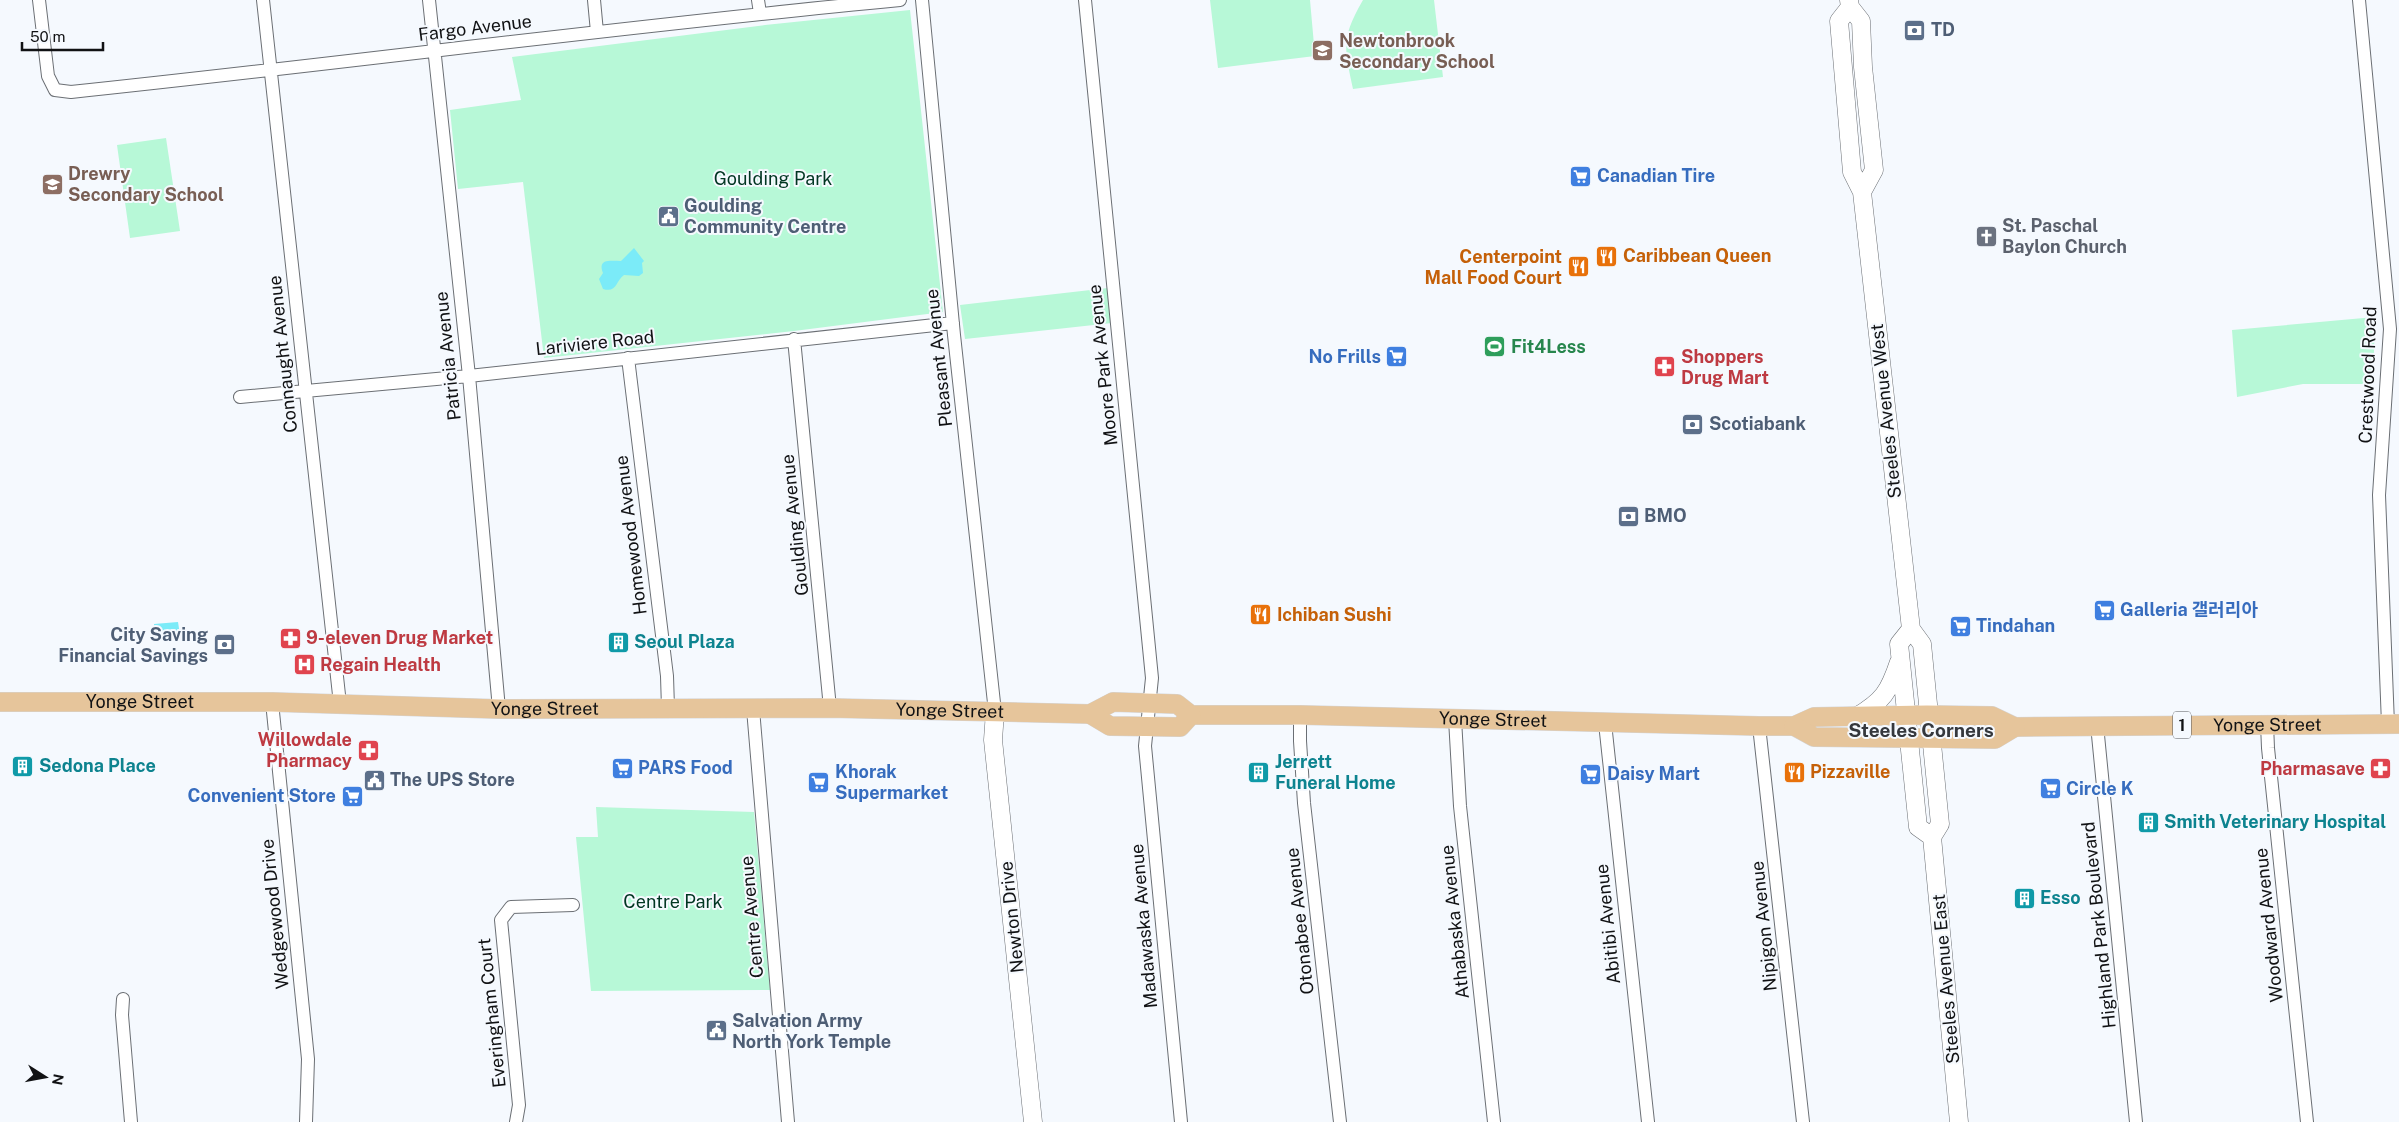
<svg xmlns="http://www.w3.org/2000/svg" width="2399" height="1122" font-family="'Public Sans','Noto Sans KR',sans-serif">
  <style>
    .green { fill: #b7f8d7 }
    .water { fill: #7bebf8 }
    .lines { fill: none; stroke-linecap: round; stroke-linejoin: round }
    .street-casing { stroke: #6b6f74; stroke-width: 14 }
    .secondary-casing { stroke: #6b6f74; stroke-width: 19 }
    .primary-casing { stroke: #d4d4d5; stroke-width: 20 }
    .street { stroke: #fff; stroke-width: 12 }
    .secondary { stroke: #fff; stroke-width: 18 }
    .primary { stroke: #e6c59b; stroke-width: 19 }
    .labels { text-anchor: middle; stroke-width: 4; stroke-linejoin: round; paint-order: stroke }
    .shield { fill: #f5f9fe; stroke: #55575a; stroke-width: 1 }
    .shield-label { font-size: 16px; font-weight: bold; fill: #111214 }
    .street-label { font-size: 18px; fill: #111214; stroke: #f5f9fe }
    .service-label { font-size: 18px; font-weight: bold; fill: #4e5e75; stroke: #f5f9fe; text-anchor: start }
    .education-label { font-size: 18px; font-weight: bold; fill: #785e54; stroke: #f5f9fe; text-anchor: start }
    .shop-label { font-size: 18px; font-weight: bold; fill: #366cbe; stroke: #f5f9fe; text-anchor: start }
    .park-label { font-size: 18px; fill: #013622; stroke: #f5f9fe }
    .worship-label { font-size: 18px; font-weight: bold; fill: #5b616d; stroke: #f5f9fe; text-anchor: start }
    .food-label { font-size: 18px; font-weight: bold; fill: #c56008; stroke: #f5f9fe; text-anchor: start }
    .leisure-label { font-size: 18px; font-weight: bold; fill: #27864d; stroke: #f5f9fe; text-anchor: start }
    .health-label { font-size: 18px; font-weight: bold; fill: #be3a42; stroke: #f5f9fe; text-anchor: start }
    .culture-label { font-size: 18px; font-weight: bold; fill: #0d838f; stroke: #f5f9fe; text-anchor: start }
    .neighbourhood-label { font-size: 19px; font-weight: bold; fill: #35383d; stroke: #f5f9fe }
  </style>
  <rect width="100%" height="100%" fill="#f5f9fe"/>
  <path class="green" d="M 1210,0 L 1310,0 L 1315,56 L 1218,68 Z
    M 1363,0 L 1434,0 L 1443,77 L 1353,89 C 1344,47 1341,38 1363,0 Z
    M 910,10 L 943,312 L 794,331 L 544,358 L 523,182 L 458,189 L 450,110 L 521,100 L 512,57 L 765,25 Z
    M 166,138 L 180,231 L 130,238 L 117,145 Z
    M 1108,288 L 1112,323 L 965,339 L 960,305 Z
    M 2375,317 L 2373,384 L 2303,384 L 2237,397 L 2232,330 Z
    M 596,807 L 754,812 L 770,990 L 591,991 L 576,837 L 598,837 Z"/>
  <path class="water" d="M 634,248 L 644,261 L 642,263 L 643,273 L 639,276 L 624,275 C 615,282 617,293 603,289 L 599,279 L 603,273 C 597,258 611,261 621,261 Z
    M 178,622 L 180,635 L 155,637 L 154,624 Z"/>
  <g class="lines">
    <defs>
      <path id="street" d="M 39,0 L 48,76 L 55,90 L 71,92 C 348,63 623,26 900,0
        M 263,0 L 340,704
        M 429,0 L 469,376 L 499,709
        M 594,0 L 597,32
        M 758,0 L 760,13
        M 922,0 L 954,335 L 995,712
        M 1085,0 L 1152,678 L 1145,746 L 1181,1122
        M 2359,0 L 2390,329 L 2379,495 L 2388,724
        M 794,339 L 830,708
        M 628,358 L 667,676 L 668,708
        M 240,397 L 469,376 L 953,323
        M 272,702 L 308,1059 L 306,1122
        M 753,709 L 788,1122
        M 1300,715 L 1300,741 L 1304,803 L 1340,1122
        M 1455,719 L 1460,806 L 1494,1122
        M 1605,723 L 1648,1122
        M 2267,724 L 2268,748 L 2307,1122
        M 2097,725 L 2136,1122
        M 1759,726 L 1803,1122
        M 123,999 L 122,1015 L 131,1122
        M 516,1122 L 519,1105 L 501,920 L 511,907 L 573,905"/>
      <path id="secondary" d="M 1849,0 L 1850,7 L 1861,21 L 1863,67 L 1874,170 L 1862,192
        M 1850,7 L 1839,21 L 1852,172 L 1862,192 L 1911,629 L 1922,644 L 1940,824 L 1932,837 L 1959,1122
        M 1911,629 L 1899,644 L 1918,827 L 1932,837
        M 995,712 L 993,740 L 1033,1122
        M 1856,717 C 1883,701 1889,692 1899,662"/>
      <g id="primary">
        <path id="s1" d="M 0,702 L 272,702 L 499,709 L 830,708 L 1090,714 L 1113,702 L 1177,704 L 1191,715 L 1300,715 L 1759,726 L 1794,726 L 1814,717 L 1927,715 L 1992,716 L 2015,727 L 2399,724"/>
        <path d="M 1090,714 L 1110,726 L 1180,727 L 1191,715"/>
        <path d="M 1794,726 L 1814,737 L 1995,739 L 2015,727"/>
      </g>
    </defs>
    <use href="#street" class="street-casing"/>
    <use href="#secondary" class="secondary-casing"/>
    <use href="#primary" class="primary-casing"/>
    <use href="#street" class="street"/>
    <use href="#secondary" class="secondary"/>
    <use href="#primary" class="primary"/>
  </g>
  <defs>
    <symbol id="bank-square" viewBox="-11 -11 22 22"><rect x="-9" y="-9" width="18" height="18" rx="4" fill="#5c6f8a" stroke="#f5f9fe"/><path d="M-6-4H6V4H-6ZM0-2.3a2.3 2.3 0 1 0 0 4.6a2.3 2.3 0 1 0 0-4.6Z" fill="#fff"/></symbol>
    <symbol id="school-square" viewBox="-11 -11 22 22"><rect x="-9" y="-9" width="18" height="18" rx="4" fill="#8d6e63" stroke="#f5f9fe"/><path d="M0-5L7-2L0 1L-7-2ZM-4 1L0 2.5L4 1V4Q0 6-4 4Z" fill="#fff"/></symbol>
    <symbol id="supermarket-square" viewBox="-11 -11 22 22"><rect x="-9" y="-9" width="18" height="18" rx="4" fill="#3f7fe0" stroke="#f5f9fe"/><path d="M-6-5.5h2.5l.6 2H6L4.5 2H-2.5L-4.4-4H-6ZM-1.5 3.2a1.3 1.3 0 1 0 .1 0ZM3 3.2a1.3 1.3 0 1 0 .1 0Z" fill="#fff"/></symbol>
    <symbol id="civic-square" viewBox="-11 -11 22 22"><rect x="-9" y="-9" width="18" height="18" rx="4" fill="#5c6f8a" stroke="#f5f9fe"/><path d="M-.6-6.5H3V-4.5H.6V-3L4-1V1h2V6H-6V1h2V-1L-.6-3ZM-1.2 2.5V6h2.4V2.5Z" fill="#fff"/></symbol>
    <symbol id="church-square" viewBox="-11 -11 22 22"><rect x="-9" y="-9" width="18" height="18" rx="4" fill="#6b7280" stroke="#f5f9fe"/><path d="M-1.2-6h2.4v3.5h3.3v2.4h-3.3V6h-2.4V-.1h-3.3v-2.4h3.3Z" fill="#fff"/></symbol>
    <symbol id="restaurant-square" viewBox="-11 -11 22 22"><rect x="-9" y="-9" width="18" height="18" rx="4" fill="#e8710a" stroke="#f5f9fe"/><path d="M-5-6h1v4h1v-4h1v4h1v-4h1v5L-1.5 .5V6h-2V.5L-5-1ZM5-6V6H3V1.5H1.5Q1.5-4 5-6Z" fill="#fff"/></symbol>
    <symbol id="stadium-square" viewBox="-11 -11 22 22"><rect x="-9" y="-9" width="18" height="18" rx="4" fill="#2e9e5b" stroke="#f5f9fe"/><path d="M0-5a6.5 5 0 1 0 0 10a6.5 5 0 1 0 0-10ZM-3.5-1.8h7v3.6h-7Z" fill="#fff"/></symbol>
    <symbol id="pharmacy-square" viewBox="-11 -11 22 22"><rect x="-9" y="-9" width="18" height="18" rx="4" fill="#e0444e" stroke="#f5f9fe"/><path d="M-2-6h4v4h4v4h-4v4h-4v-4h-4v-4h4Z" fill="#fff"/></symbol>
    <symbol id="building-square" viewBox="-11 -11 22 22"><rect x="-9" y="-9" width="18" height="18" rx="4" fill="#0f9aa8" stroke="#f5f9fe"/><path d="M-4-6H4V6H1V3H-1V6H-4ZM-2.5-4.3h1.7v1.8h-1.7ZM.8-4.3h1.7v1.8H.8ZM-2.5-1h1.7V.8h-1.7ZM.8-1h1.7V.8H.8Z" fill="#fff"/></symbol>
    <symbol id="hospital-square" viewBox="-11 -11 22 22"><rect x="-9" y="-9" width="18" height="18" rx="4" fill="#e0444e" stroke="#f5f9fe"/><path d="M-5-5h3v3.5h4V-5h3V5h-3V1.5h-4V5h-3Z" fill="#fff"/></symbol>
  </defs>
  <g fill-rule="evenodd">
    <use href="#bank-square" x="1902" y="18" width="25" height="25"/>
    <use href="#school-square" x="1310" y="38" width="25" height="25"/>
    <use href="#supermarket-square" x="1568" y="164" width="25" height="25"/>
    <use href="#school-square" x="40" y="172" width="25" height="25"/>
    <use href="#civic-square" x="656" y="204" width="25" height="25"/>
    <use href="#church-square" x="1974" y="224" width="25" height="25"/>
    <use href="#restaurant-square" x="1594" y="244" width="25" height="25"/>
    <use href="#restaurant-square" x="1566" y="254" width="25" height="25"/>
    <use href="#stadium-square" x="1482" y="334" width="25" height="25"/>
    <use href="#supermarket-square" x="1384" y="344" width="25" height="25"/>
    <use href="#pharmacy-square" x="1652" y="354" width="25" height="25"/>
    <use href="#bank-square" x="1680" y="412" width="25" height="25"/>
    <use href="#bank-square" x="1616" y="504" width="25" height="25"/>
    <use href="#supermarket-square" x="2092" y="598" width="25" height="25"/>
    <use href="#restaurant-square" x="1248" y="602" width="25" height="25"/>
    <use href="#supermarket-square" x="1948" y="614" width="25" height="25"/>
    <use href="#pharmacy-square" x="278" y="626" width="25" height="25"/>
    <use href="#building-square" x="606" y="630" width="25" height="25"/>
    <use href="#bank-square" x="212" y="632" width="25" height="25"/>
    <use href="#hospital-square" x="292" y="652" width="25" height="25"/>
    <use href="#pharmacy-square" x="356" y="738" width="25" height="25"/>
    <use href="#building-square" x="10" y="754" width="25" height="25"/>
    <use href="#supermarket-square" x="610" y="756" width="25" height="25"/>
    <use href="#pharmacy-square" x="2368" y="756" width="25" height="25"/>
    <use href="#building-square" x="1246" y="760" width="25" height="25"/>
    <use href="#restaurant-square" x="1782" y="760" width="25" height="25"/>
    <use href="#supermarket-square" x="1578" y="762" width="25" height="25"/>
    <use href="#civic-square" x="362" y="768" width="25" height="25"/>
    <use href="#supermarket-square" x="806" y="770" width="25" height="25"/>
    <use href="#supermarket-square" x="2038" y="776" width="25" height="25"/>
    <use href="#supermarket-square" x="340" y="784" width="25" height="25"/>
    <use href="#building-square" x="2136" y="810" width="25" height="25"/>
    <use href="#building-square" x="2012" y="886" width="25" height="25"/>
    <use href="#civic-square" x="704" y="1018" width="25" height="25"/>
  </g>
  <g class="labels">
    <rect class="shield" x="2173" y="711.5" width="18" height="27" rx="4"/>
    <g class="shield-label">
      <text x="2182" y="731">1</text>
    </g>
    <g class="street-label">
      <text transform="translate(475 28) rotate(-7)" y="6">Fargo Avenue</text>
      <text transform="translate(595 343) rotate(-6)" y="6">Lariviere Road</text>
      <text transform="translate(283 354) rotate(-96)" y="6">Connaught Avenue</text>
      <text transform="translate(448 356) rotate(-96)" y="6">Patricia Avenue</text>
      <text transform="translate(939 358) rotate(-96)" y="6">Pleasant Avenue</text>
      <text transform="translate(1103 365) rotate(-96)" y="6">Moore Park Avenue</text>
      <text transform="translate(2368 375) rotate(-88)" y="6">Crestwood Road</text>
      <text transform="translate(1886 411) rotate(-96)" y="6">Steeles Avenue West</text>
      <text transform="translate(795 525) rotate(-96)" y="6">Goulding Avenue</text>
      <text transform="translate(631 535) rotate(-97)" y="6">Homewood Avenue</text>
      <text dy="6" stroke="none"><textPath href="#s1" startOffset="140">Yonge Street</textPath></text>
      <text dy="6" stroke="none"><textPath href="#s1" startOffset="545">Yonge Street</textPath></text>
      <text dy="6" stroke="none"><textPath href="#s1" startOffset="950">Yonge Street</textPath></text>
      <text dy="6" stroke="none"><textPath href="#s1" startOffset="1500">Yonge Street</textPath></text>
      <text dy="6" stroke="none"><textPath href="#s1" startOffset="2279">Yonge Street</textPath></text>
      <text transform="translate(275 914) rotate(-96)" y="6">Wedgewood Drive</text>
      <text transform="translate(752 917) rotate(-95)" y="6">Centre Avenue</text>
      <text transform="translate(1012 917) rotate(-96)" y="6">Newton Drive</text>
      <text transform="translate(1300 921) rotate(-96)" y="6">Otonabee Avenue</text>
      <text transform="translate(1455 922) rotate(-96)" y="6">Athabaska Avenue</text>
      <text transform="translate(1608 924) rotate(-96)" y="6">Abitibi Avenue</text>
      <text transform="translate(2099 925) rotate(-96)" y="6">Highland Park Boulevard</text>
      <text transform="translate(2269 925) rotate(-96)" y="6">Woodward Avenue</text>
      <text transform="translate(1144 926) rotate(-95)" y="6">Madawaska Avenue</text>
      <text transform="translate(1764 926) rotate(-96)" y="6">Nipigon Avenue</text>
      <text transform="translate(1946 979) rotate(-95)" y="6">Steeles Avenue East</text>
      <text transform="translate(492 1013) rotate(-96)" y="6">Everingham Court</text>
    </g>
    <g class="service-label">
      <text x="1931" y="36">TD</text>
      <text x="684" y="212">Goulding<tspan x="684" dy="21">Community Centre</tspan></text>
      <text x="1709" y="430">Scotiabank</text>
      <text x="1644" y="522">BMO</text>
      <text x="208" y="641" text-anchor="end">City Saving<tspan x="208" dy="21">Financial Savings</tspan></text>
      <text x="390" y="786">The UPS Store</text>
      <text x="732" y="1027">Salvation Army<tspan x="732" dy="21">North York Temple</tspan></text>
    </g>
    <g class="education-label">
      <text x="1339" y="47">Newtonbrook<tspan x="1339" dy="21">Secondary School</tspan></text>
      <text x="68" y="180">Drewry<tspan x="68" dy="21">Secondary School</tspan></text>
    </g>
    <g class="shop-label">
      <text x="1597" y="182">Canadian Tire</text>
      <text x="1381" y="363" text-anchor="end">No Frills</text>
      <text x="2120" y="616">Galleria 갤러리아</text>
      <text x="1976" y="632">Tindahan</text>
      <text x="638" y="774">PARS Food</text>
      <text x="835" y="778">Khorak<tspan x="835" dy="21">Supermarket</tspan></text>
      <text x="1607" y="780">Daisy Mart</text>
      <text x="2066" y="795">Circle K</text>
      <text x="336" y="802" text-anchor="end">Convenient Store</text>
    </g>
    <g class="park-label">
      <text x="773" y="185">Goulding Park</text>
      <text x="673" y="908">Centre Park</text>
    </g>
    <g class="worship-label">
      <text x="2002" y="232">St. Paschal<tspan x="2002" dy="21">Baylon Church</tspan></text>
    </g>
    <g class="food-label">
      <text x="1623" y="262">Caribbean Queen</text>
      <text x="1562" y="263" text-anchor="end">Centerpoint<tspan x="1562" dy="21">Mall Food Court</tspan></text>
      <text x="1277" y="621">Ichiban Sushi</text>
      <text x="1810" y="778">Pizzaville</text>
    </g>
    <g class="leisure-label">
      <text x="1511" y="353">Fit4Less</text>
    </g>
    <g class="health-label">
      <text x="1681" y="363">Shoppers<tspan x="1681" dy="21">Drug Mart</tspan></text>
      <text x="306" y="644">9-eleven Drug Market</text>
      <text x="320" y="671">Regain Health</text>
      <text x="352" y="746" text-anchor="end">Willowdale<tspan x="352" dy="21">Pharmacy</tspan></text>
      <text x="2365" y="775" text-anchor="end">Pharmasave</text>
    </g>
    <g class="culture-label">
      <text x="634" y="648">Seoul Plaza</text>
      <text x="1275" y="768">Jerrett<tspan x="1275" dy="21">Funeral Home</tspan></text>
      <text x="39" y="772">Sedona Place</text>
      <text x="2164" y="828">Smith Veterinary Hospital</text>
      <text x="2040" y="904">Esso</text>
    </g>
    <g class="neighbourhood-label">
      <text x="1921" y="737">Steeles Corners</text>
    </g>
  </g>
  <g transform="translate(45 1077) rotate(101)" stroke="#f5f9fe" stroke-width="4" paint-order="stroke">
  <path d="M0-4L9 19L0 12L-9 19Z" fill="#111214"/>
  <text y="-8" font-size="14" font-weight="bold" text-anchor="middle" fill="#111214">N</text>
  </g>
  <path d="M22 42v8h81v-8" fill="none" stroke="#111214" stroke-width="2.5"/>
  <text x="30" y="42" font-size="15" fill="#111214" stroke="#f5f9fe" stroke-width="4" paint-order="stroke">50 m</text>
</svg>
